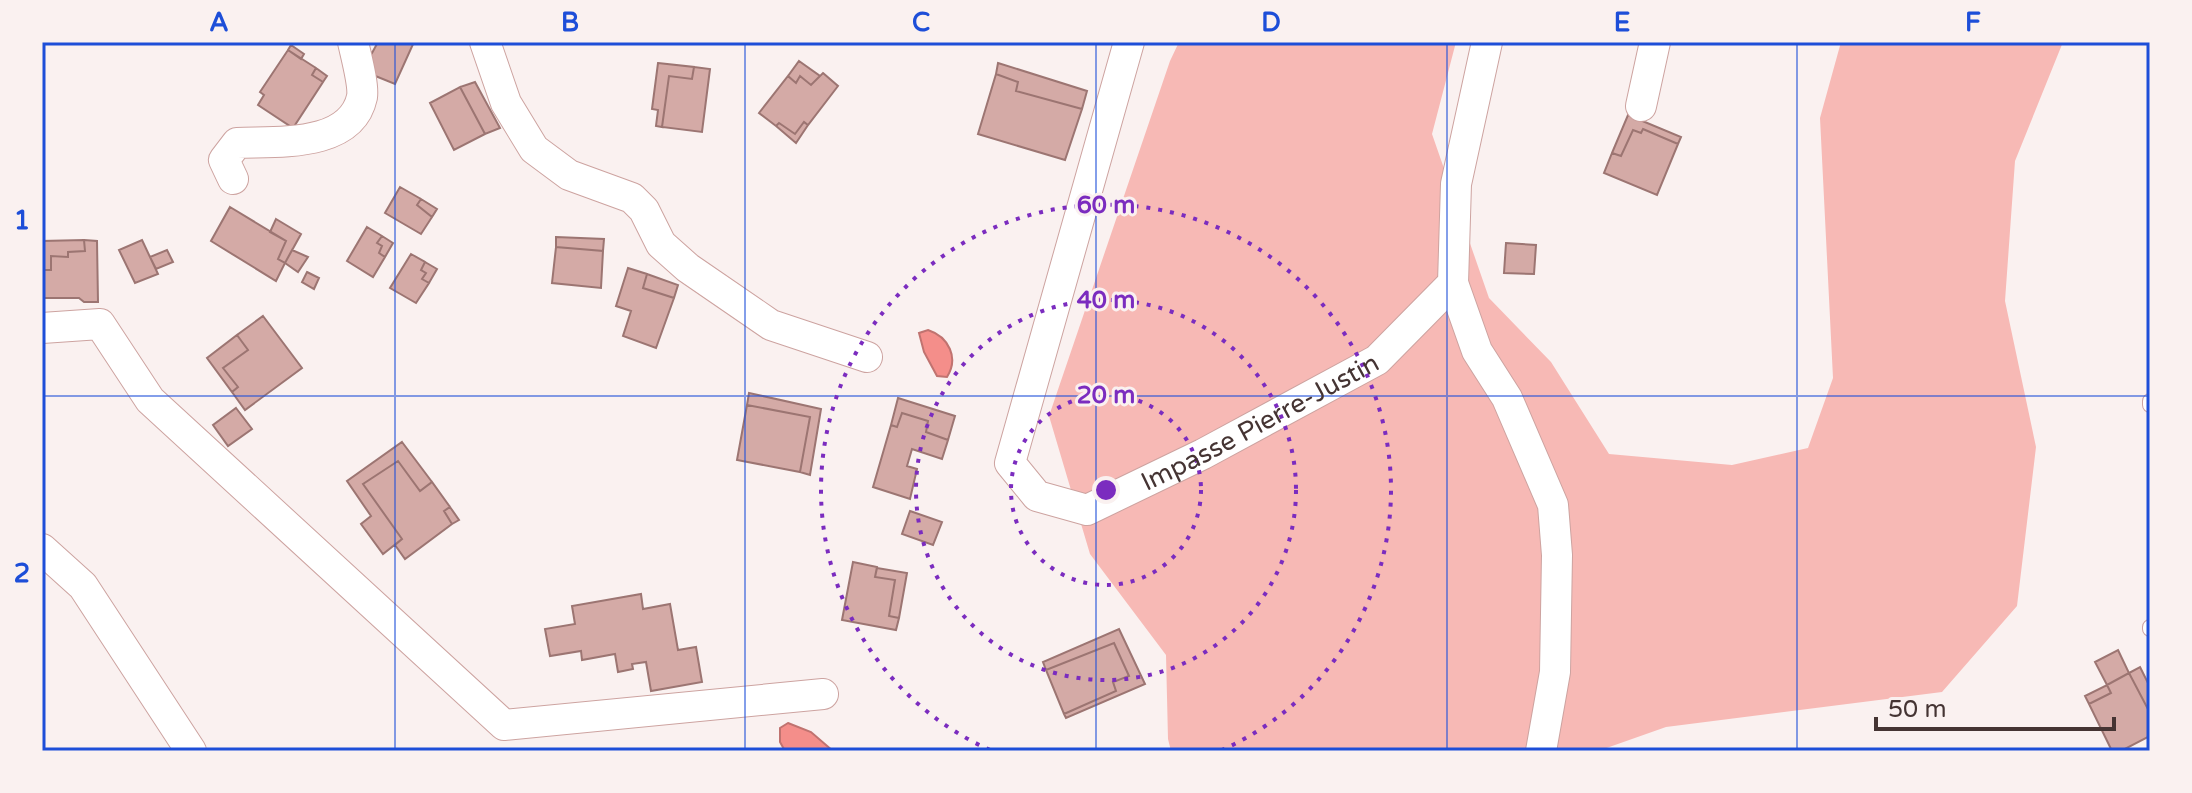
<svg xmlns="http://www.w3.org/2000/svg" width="2192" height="793" font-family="'Varela Round',sans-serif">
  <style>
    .green { fill: #f7b9b5 }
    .water { fill: #f48e8a; stroke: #c07370; stroke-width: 2 }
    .building { fill: #d4aaa6; stroke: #9c7572; stroke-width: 2 }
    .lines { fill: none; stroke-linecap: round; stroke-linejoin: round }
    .service-casing { stroke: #cda3a0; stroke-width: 16 }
    .minor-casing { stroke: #cda3a0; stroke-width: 32 }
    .service { stroke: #fff; stroke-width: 14 }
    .minor { stroke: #fff; stroke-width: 30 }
    .grid { fill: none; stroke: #1d4ed8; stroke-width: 2; stroke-opacity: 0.55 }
    .ring { fill: none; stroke: #7b2cbf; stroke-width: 4; stroke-dasharray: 4 8 }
    .labels { text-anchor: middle; stroke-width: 6; stroke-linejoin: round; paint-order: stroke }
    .street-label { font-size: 26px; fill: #453433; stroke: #faf1f0 }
    .centre { fill: #7b2cbf; stroke: #faf1f0; stroke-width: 4 }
    .ring-label { font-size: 24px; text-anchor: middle; font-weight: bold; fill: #7b2cbf; stroke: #faf1f0; stroke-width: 6; stroke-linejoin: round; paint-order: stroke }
    .neatline { fill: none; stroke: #1d4ed8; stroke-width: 3 }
    .grid-label { font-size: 26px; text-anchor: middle; font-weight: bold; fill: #1d4ed8 }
  </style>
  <rect width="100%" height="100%" fill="#faf1f0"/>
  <path class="green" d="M 1179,42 L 1456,42 L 1432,134 L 1489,298 L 1551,362 L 1609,454 L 1732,465 L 1808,448 L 1833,378 L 1820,118 L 1841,42 L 2063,42 L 2015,161 L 2005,301 L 2036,447 L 2017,606 L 1942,692 L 1666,727 L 1598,751 L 1171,751 L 1168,739 L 1166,655 L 1090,554 L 1049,416 L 1170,61 Z"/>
  <path class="water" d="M 928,330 C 949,337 959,358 947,377 L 937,376 L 924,352 L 919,333 Z
    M 788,723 L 811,732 L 833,751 L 785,751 L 780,742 L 780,728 Z"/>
  <path class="building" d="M 378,42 L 414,42 L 395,84 L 368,73 L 369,51 L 372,53 Z
    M 291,45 L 304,54 L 301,59 L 288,50 Z
    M 288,50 L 316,68 L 312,75 L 323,82 L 293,128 L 258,105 L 264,95 L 260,92 Z
    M 799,61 L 820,76 L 811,85 L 800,76 L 796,83 L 788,76 Z
    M 658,63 L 694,67 L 692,79 L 669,76 L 662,127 L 656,126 L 658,110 L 652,109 Z
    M 998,63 L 1087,91 L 1082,109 L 1016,91 L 1018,82 L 996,74 Z
    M 694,67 L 710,69 L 702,132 L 662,127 L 669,76 L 692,79 Z
    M 316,68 L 327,76 L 323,82 L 312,75 Z
    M 823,73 L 838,86 L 808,125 L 804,122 L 795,134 L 779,123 L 776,126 L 759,113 L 788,76 L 796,83 L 800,76 L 811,85 Z
    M 996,74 L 1018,82 L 1016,91 L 1082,109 L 1065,160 L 978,134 Z
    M 475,82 L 500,128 L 485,134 L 460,87 Z
    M 460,87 L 485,134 L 454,150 L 430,103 Z
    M 1628,115 L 1681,137 L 1678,144 L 1643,129 L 1641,133 L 1633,130 L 1621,156 L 1612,153 Z
    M 804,122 L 808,125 L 796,143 L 776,126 L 779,123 L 795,134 Z
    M 1643,129 L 1678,144 L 1657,195 L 1604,173 L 1612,153 L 1621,156 L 1633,130 L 1641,133 Z
    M 400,187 L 421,199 L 417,205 L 432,217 L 421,234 L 385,213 Z
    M 421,199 L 437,209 L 432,217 L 417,205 Z
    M 230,207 L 286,241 L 278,259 L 285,263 L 276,281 L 211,241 Z
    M 276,219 L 301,234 L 285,263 L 278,259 L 286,241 L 270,232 Z
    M 367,227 L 382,236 L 377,243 L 382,246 L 379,253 L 385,257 L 373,277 L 347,261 Z
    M 382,236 L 393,243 L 385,257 L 379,253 L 382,246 L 377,243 Z
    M 556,237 L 604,239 L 603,251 L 556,247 Z
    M 84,240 L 97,241 L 98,302 L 84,302 L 79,298 L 42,298 L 42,270 L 51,270 L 51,256 L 68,257 L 68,252 L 85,251 Z
    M 84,240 L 85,251 L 68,252 L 68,257 L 51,256 L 51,270 L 42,270 L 42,241 Z
    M 142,240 L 158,274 L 135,283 L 119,250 Z
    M 1506,243 L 1536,245 L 1534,274 L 1504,273 Z
    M 556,247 L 603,251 L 601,288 L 552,283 Z
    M 167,250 L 173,262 L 156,269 L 150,257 Z
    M 292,250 L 308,257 L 298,272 L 285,263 Z
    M 411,254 L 425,262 L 421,270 L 426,273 L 422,279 L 429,283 L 416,303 L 390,288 Z
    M 425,262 L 437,269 L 429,283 L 422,279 L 426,273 L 421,270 Z
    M 628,268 L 647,274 L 643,288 L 674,298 L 656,348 L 623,336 L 631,311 L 616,306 Z
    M 307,272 L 319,278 L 314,289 L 302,282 Z
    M 647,274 L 678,285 L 674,298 L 643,288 Z
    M 263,316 L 302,368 L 245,410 L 232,392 L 238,387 L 223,368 L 248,350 L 237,335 Z
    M 237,335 L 248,350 L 223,368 L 238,387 L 232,392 L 207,358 Z
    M 749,393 L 821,409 L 810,475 L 800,472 L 810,417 L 747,405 Z
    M 898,398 L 955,416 L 948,440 L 926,432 L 928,421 L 902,413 L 897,427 L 891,425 Z
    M 747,405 L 810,417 L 800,472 L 737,460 Z
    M 236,408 L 252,429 L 228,446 L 213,425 Z
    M 902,413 L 928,421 L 926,432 L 948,440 L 942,459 L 912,449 L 907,466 L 917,469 L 910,499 L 873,487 L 891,425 L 897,427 Z
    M 402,442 L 432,482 L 420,491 L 398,461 L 363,484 L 402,539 L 383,554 L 361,524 L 371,516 L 347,481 Z
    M 398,461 L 420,491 L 432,482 L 450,507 L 444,511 L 452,524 L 405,559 L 395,545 L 402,539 L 363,484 Z
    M 450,507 L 459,520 L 452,524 L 444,511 Z
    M 910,511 L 942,522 L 933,545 L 902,534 Z
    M 853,562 L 877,567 L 875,577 L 895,580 L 889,616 L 899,618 L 896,630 L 842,620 Z
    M 877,568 L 907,573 L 899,618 L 889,616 L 895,580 L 875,577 Z
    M 641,594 L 643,609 L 670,604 L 678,650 L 696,647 L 702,682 L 651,691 L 646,662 L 632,664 L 633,669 L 618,672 L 615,654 L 582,660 L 581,651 L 550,656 L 545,629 L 575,624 L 572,606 Z
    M 1119,629 L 1145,684 L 1066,718 L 1064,714 L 1116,691 L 1113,682 L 1129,676 L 1114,643 L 1046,670 L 1043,662 Z
    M 1114,643 L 1129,676 L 1113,682 L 1116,691 L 1064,714 L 1046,670 Z
    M 2118,650 L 2129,673 L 2107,685 L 2095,662 Z
    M 2140,667 L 2150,687 L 2150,713 L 2129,673 Z
    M 2129,673 L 2150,713 L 2150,736 L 2121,751 L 2112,751 L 2089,704 L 2111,693 L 2107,685 Z
    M 2107,685 L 2111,693 L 2089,704 L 2085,696 Z"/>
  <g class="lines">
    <defs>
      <path id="service" d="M 2150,401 L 2150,405
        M 2150,627 L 2150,629"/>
      <g id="minor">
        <path d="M 485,42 L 506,103 L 534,149 L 569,175 L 632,198 L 644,210 L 661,244 L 688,268 L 771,325 L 867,357"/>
        <path id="s1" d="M 1129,42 L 1010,463 L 1037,496 L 1087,510 L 1203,454 L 1377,360 L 1453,283 L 1456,184 L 1487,42"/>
        <path d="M 1641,106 L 1655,42"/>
        <path d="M 233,179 L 224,160 L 237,143 C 277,141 351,148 362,97 C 364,85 356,56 353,42"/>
        <path d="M 1453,283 L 1477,351 L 1507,398 L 1553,505 L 1557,555 L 1555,672 L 1541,751"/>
        <path d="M 42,328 L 100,324 L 150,400 L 504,725 L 823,694"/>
        <path d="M 42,549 L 83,586 L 191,751"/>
      </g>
    </defs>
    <use href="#service" class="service-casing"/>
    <use href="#minor" class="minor-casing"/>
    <use href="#service" class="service"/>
    <use href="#minor" class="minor"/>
  </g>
  <path class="grid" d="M 395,42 L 395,751M 745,42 L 745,751M 1096,42 L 1096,751M 1447,42 L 1447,751M 1797,42 L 1797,751M 42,396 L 2150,396"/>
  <g class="ring">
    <circle cx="1106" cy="490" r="95"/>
    <circle cx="1106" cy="490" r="190"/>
    <path d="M990 750A285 285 0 1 1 1222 750"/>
  </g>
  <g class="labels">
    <g class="street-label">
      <text dy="9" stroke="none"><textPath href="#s1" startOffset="726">Impasse Pierre-Justin</textPath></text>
    </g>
  </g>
  <circle cx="1106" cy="490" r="12" class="centre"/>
  <g class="ring-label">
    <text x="1106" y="213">60 m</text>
    <text x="1106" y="308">40 m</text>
    <text x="1106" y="403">20 m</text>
  </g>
  <rect width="2192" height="793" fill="none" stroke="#faf1f0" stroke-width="88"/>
  <path d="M1876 717v12h238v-12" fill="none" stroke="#453433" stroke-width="4"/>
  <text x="1888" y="717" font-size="24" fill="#453433" stroke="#faf1f0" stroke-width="6" paint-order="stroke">50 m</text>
  <rect x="44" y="44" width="2104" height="705" class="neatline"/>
  <g class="grid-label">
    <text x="219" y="31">A</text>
    <text x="570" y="31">B</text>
    <text x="921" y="31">C</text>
    <text x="1271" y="31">D</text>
    <text x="1622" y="31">E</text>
    <text x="1973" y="31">F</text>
    <text x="22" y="229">1</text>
    <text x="22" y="582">2</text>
  </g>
</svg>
